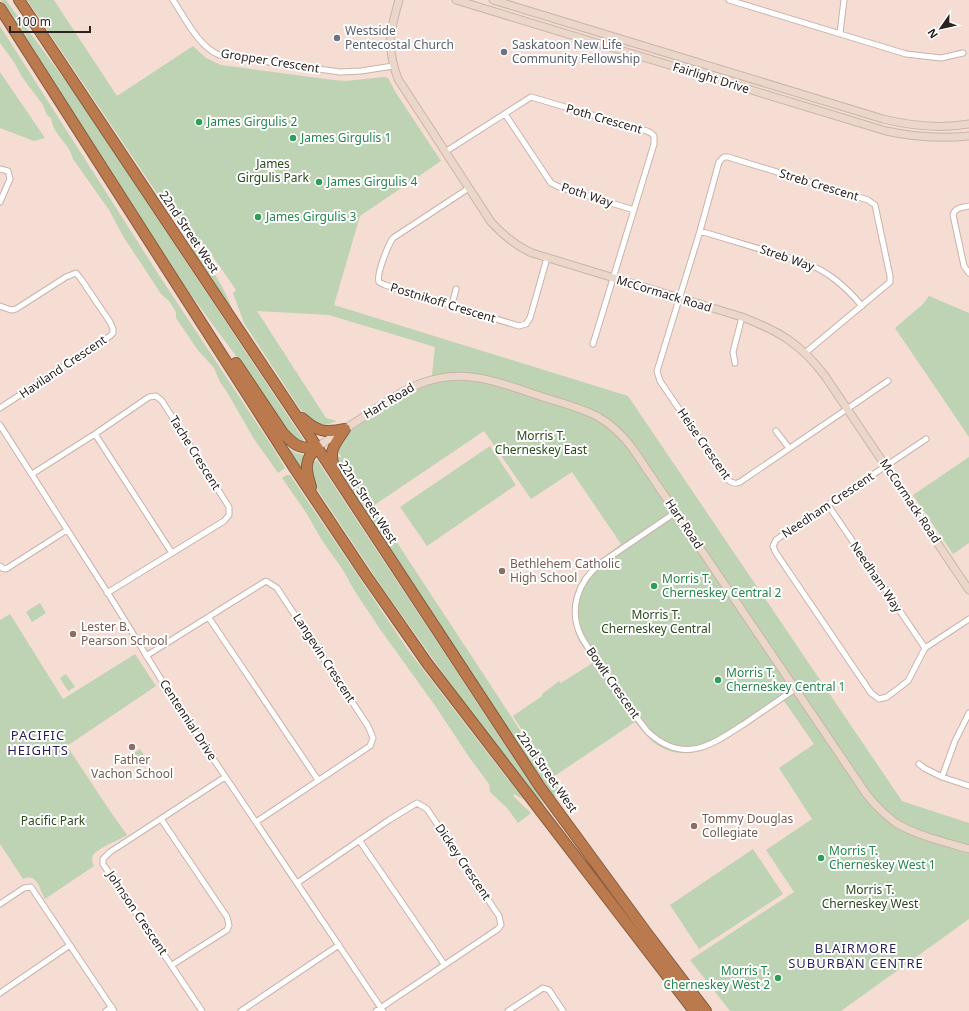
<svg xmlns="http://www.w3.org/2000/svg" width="969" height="1011" font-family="'Noto Sans',sans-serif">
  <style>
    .green { fill: #bdd3b3 }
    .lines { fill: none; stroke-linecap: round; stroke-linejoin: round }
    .street-casing { stroke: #cbb3aa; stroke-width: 7 }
    .secondary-casing { stroke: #cbb3aa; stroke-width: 9 }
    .highway-casing { stroke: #885c3e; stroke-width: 12 }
    .street { stroke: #fff; stroke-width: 5 }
    .secondary { stroke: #ead7ca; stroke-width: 7 }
    .highway { stroke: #ba7a4e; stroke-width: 10 }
    .worship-dot { fill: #6b7280; stroke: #fff; stroke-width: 1.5 }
    .leisure-dot { fill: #2e9e5b; stroke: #fff; stroke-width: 1.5 }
    .education-dot { fill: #8d6e63; stroke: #fff; stroke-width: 1.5 }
    .labels { text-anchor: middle; stroke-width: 4; stroke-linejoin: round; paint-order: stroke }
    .worship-label { font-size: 12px; fill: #5b616d; stroke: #fff; text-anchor: start }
    .street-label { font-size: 12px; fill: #2c231f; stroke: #fff }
    .leisure-label { font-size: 12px; fill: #27864d; stroke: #fff; text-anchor: start }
    .park-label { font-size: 12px; fill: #2a4b1a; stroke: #fff }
    .education-label { font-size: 12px; fill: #785e54; stroke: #fff; text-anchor: start }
    .neighbourhood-label { font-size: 13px; letter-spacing: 1px; fill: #291f59; stroke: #fff }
  </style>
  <rect width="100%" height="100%" fill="#f5ddd3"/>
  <path class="green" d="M 1,0 L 6,0 L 73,91 L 305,442 L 300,441 L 289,435 L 242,364 L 191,295 Z
    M 27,0 L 54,0 L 117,96 L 193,46 L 206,58 L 221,65 L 334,80 L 346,81 L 384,77 L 388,78 L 396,93 L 441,161 L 360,216 L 334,305 L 628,396 L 902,801 L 969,823 L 969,919 L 841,1011 L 730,1011 L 690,960 L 794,892 L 766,850 L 812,819 L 779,768 L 814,744 L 784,701 C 747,720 698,777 653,742 C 646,736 641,729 635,722 L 553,777 L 513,716 L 542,696 L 542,694 L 559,681 L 561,683 L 594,662 C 589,654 583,647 578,639 C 575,632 574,625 573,618 C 568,580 595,564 621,544 L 572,472 L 531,499 L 484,431 L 373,506 L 560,791 L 559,794 L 553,797 L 370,520 L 360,502 L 346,483 L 340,471 L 335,455 L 342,458 L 336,449 L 345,436 L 353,429 L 406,394 L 431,383 L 435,347 L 329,315 L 257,311 L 326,418 L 337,421 L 326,425 L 311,423 L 300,409 L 244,323 L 233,293 L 236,290 L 205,245 L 183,232 Z
    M 0,26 L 157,272 L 275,451 L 285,468 L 278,473 L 254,439 L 227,392 L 220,382 L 214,368 L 197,349 L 176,318 L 176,312 L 169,301 L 161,294 L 123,236 L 109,210 L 73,159 C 69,142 54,137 51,118 L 47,115 L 43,105 L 22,77 L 14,62 L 0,43 Z
    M 0,72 L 45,138 L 34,141 L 0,128 Z
    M 189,246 C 207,258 227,291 233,312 Z
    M 929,296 L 969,313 L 969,437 L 895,328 L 923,304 Z
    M 285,446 L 296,453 L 305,455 L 302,472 Z
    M 490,446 L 516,485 L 427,546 L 400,507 Z
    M 969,457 L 969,543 L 953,554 L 913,495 Z
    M 317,460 L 544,804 L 541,806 L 455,690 L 386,593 L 315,486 L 309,465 Z
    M 286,475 L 290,475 L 408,650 L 523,799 L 514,794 L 513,796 L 531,813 L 518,823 L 507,808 L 490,792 L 489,784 L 469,757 L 436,707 L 380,629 L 354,590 L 343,570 L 321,539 L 307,514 L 282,478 Z
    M 40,603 L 46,613 L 32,622 L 26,612 Z
    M 10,614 L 63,699 L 135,654 L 156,686 L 67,746 L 108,808 L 127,835 C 119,840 98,848 94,854 C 91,857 92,862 94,866 L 45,899 C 40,890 37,872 23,879 L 0,844 L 0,620 Z
    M 66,674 L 75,687 L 68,691 L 60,678 Z
    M 140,749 L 145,757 L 131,766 L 126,758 Z
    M 753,849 L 783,894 L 699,949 L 670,905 Z"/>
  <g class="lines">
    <defs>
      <path id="street" d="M 173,0 C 185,18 198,46 219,55 L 340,72 L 361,71 L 393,66
        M 729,0 L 906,54 L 941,58 L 963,53
        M 840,33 L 844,0
        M 505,114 L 551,183 L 559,187 L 634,210
        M 445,152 L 531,97 L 647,131 L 651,133 L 654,136 L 654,144 L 593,344
        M 0,169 L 8,171 L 10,179 L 0,202
        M 469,188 L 393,238 C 388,245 376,275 379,282 L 385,285 L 519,326 L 526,324 L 530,318 L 547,258
        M 969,206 C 962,208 955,207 953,215 L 964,266 L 969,273
        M 700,231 L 803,262 C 828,271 845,286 862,306
        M 452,305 L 456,289
        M 0,306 L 11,310 L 16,309 L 66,277 L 76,273 L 81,279 L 110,322 L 113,329 L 113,333 L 110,336 L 0,408
        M 805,353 L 890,282 L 890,276 L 875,205 L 868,200 L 728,157 L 724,157 L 719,162 L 700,231 L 657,371 L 660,381 L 726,478 C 730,482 734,485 740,482 L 888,381
        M 735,363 L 733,352 L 742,317
        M 0,425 L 111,598 L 175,702 L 383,1011
        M 776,431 L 789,448
        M 95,434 L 172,553
        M 926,439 L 780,537 L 776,540 L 773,546 L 776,553 L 871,693 L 879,699 L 887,697 L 908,681 L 925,648 L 969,619
        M 32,474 L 95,434 L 149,397 L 156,396 L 162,401 L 229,507 L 229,515 L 224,521 L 107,593
        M 828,505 L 925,648
        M 676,512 L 601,563 C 578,581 568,609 581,636 C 589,651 600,664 609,677 C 622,696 634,715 648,732 C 685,766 713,744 747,722 C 763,711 779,700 795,689
        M 0,566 L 2,568 L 6,569 L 67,530
        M 209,618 L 318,780
        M 146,656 L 266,581 L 277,588 L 368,726 L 373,738 L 370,746 L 256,822
        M 969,713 L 955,741 L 942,777 L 969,786
        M 919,764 L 924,768 L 942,777
        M 161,819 L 227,917 L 229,925 L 227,930 L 172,965
        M 359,840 L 444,964
        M 297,883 L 389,820 L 417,803 L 427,809 L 499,916 L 501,925 L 498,929 L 376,1011
        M 0,904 L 24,888 L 31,887 L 114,1011
        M 0,993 L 70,945
        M 106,1011 L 112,1007
        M 202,1011 L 103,864 L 103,859 L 110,852 L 225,777
        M 241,1011 L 339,945
        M 508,1011 L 543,988 L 549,990 L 563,1011"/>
      <path id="secondary" d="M 399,0 C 390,31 386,47 398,79 L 491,222 C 503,235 516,246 532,253 L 742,317 C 779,331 801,344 825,376 L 969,590
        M 456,0 L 886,131 C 914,137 941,139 969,136
        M 493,0 L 883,119 C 912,126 940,129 969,124
        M 317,447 C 334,436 351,425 368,414 C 404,389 434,370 479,378 C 502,382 524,391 546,398 C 585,410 607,414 633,449 L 867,795 C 876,806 885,815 896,823 C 918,836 945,842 969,849"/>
      <path id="highway" d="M 19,0 L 317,447 L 540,787 L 646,932 L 706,1011
        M 0,8 L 293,466 L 365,574 L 427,663 L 694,1011
        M 236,363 L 283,433 C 294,445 300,450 317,447
        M 302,418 C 317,432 325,433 345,429
        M 335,471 C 328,449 334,446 345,429
        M 311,487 C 306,470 303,461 317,447"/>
    </defs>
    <use href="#street" class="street-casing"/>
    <use href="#secondary" class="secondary-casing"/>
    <use href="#highway" class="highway-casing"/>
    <use href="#street" class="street"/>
    <use href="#secondary" class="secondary"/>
    <use href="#highway" class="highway"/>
  </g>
  <g class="worship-dot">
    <circle cx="337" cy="38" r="4"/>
    <circle cx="504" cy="52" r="4"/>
  </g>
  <g class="leisure-dot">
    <circle cx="199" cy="122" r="4"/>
    <circle cx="293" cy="138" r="4"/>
    <circle cx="319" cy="182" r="4"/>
    <circle cx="258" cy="217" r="4"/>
    <circle cx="654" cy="586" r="4"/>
    <circle cx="718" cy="680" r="4"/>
    <circle cx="821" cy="858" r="4"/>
    <circle cx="778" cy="978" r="4"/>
  </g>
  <g class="education-dot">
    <circle cx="502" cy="571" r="4"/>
    <circle cx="73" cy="634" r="4"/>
    <circle cx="132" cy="747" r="4"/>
    <circle cx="694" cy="826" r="4"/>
  </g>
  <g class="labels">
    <g class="worship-label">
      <text x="345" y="35">Westside<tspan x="345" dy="14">Pentecostal Church</tspan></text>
      <text x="512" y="49">Saskatoon New Life<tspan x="512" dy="14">Community Fellowship</tspan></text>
    </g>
    <g class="street-label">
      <text transform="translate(270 61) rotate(9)" y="4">Gropper Crescent</text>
      <text transform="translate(711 78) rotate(17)" y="4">Fairlight Drive</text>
      <text transform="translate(604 119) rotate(16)" y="4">Poth Crescent</text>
      <text transform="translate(819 185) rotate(17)" y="4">Streb Crescent</text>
      <text transform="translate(587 195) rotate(18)" y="4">Poth Way</text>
      <text transform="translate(189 232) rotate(56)" y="4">22nd Street West</text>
      <text transform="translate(787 258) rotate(19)" y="4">Streb Way</text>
      <text transform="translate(664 294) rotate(17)" y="4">McCormack Road</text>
      <text transform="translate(443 303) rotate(17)" y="4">Postnikoff Crescent</text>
      <text transform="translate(63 367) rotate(-34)" y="4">Haviland Crescent</text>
      <text transform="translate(389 401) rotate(-31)" y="4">Hart Road</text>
      <text transform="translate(704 444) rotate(55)" y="4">Heise Crescent</text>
      <text transform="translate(195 453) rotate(58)" y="4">Tache Crescent</text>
      <text transform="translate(910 501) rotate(56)" y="4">McCormack Road</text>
      <text transform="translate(368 502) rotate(57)" y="4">22nd Street West</text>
      <text transform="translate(828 505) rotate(-34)" y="4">Needham Crescent</text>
      <text transform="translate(684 524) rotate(56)" y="4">Hart Road</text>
      <text transform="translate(876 577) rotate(56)" y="4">Needham Way</text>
      <text transform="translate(324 658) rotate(57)" y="4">Langevin Crescent</text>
      <text transform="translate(613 683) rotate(55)" y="4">Bowlt Crescent</text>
      <text transform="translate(188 720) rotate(57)" y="4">Centennial Drive</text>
      <text transform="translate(547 772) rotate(55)" y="4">22nd Street West</text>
      <text transform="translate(463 862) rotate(56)" y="4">Dickey Crescent</text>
      <text transform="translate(137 913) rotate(56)" y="4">Johnson Crescent</text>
    </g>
    <g class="leisure-label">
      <text x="207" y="126">James Girgulis 2</text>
      <text x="301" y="142">James Girgulis 1</text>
      <text x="327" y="186">James Girgulis 4</text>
      <text x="266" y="221">James Girgulis 3</text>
      <text x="662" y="583">Morris T.<tspan x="662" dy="14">Cherneskey Central 2</tspan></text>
      <text x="726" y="677">Morris T.<tspan x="726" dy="14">Cherneskey Central 1</tspan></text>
      <text x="829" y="855">Morris T.<tspan x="829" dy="14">Cherneskey West 1</tspan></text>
      <text x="770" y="975" text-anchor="end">Morris T.<tspan x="770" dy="14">Cherneskey West 2</tspan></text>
    </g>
    <g class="park-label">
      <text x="273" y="168">James<tspan x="273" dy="14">Girgulis Park</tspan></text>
      <text x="541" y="440">Morris T.<tspan x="541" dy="14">Cherneskey East</tspan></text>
      <text x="656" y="619">Morris T.<tspan x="656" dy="14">Cherneskey Central</tspan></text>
      <text x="53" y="825">Pacific Park</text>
      <text x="870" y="894">Morris T.<tspan x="870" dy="14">Cherneskey West</tspan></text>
    </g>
    <g class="education-label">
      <text x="510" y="568">Bethlehem Catholic<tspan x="510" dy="14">High School</tspan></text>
      <text x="81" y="631">Lester B.<tspan x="81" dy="14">Pearson School</tspan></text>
      <text x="132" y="764" text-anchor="middle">Father<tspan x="132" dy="14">Vachon School</tspan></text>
      <text x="702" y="823">Tommy Douglas<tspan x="702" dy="14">Collegiate</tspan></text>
    </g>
    <g class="neighbourhood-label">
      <text x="38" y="740">PACIFIC<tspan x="38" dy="15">HEIGHTS</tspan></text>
      <text x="856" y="953">BLAIRMORE<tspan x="856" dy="15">SUBURBAN CENTRE</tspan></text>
    </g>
  </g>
  <g transform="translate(941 28) rotate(236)" stroke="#ffffff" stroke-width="3" paint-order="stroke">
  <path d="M0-3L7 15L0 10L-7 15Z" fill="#2c231f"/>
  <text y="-6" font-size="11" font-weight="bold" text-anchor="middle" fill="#2c231f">N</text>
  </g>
  <path d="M10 26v6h80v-6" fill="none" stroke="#2c231f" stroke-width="2"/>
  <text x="16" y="26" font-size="12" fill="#2c231f" stroke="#ffffff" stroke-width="3" paint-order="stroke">100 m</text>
</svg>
